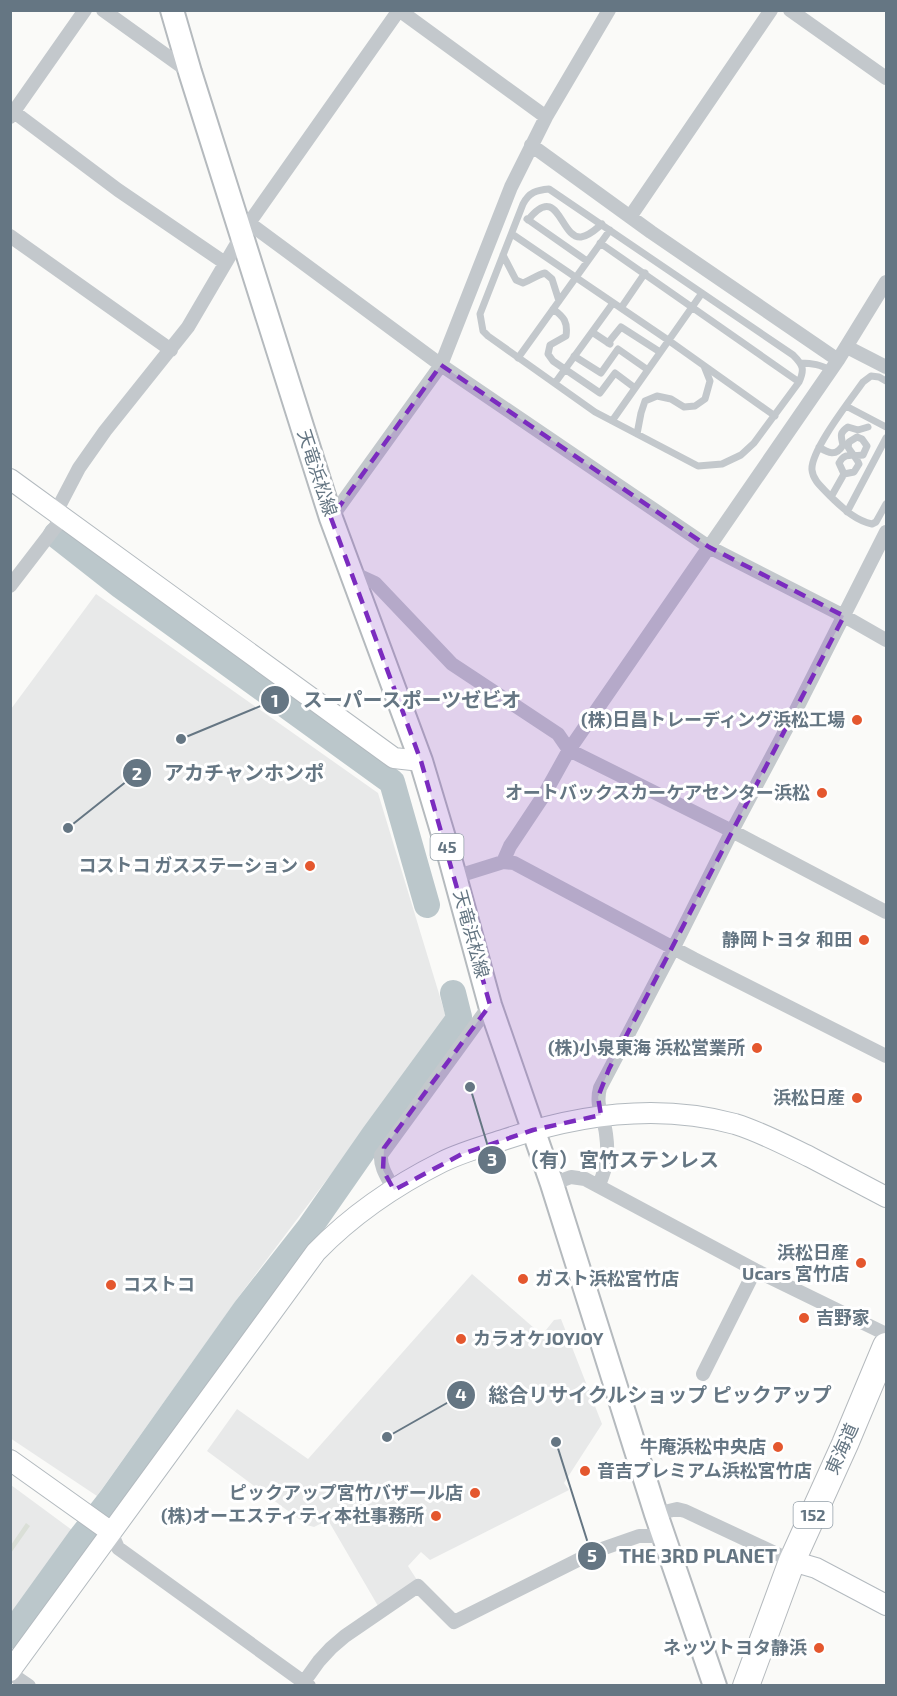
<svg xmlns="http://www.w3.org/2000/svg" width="897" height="1696" font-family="'Exo 2','Noto Sans JP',sans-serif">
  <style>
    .built { fill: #e8e9e9 }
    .green { fill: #dadfd7 }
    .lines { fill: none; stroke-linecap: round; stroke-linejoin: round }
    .river { stroke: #bbc7cb; stroke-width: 26 }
    .secondary-casing { stroke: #b3babf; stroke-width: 22 }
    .primary-casing { stroke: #b5babe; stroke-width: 26 }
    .highway-casing { stroke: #b4b9bd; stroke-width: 28 }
    .lane { stroke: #c3c8cc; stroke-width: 7 }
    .street { stroke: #c3c8cc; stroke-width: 14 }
    .secondary { stroke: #fff; stroke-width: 20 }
    .primary { stroke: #fff; stroke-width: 22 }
    .highway { stroke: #fff; stroke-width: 26 }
    .marked { fill: #7b2cbf; fill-opacity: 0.2; stroke: #7b2cbf; stroke-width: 4.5; stroke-dasharray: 12 8; stroke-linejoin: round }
    .poi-dot { fill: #e4572e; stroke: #fff; stroke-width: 2 }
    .labels { text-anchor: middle; stroke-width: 6; stroke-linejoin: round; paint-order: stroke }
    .shield { fill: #fff; stroke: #939fa8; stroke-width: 1.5 }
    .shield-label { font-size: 16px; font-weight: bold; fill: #657683 }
    .street-label { font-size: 18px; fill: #657683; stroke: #fff }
    .poi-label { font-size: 18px; font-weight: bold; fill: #657683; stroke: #fff; text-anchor: end }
    .leader { fill: none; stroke: #657683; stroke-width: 2 }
    .callout-dot { fill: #657683; stroke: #fff; stroke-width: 2 }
    .mark-label { font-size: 18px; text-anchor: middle; font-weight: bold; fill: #fff }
    .callout-label { font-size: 20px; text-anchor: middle; font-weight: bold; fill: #657683; stroke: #fff; stroke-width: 6; stroke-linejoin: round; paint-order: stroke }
  </style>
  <rect width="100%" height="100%" fill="#fafaf8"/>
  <path class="built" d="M 96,594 L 378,793 L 447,1020 L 240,1295 L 97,1496 L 10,1438 L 11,709 Z
    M 472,1274 L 542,1335 L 554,1320 L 561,1319 L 602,1424 L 564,1483 L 569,1490 L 430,1560 L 421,1552 L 408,1566 L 417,1580 L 378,1606 L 328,1520 L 314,1527 L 307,1525 L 207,1451 L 237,1409 L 308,1459 Z
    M 11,1485 L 72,1530 L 11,1615 Z"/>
  <path class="green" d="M 26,1523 L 30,1526 L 11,1553 L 11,1545 Z"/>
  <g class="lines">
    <path class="river" d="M 56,535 L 121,586 L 392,782 L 427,905
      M 10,1636 L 79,1540 L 111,1499 L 245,1310 L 310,1227 L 374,1135 L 458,1020 L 459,1017 L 453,993"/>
    <defs>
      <path id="secondary" d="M 10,479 L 394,758 L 421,761
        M 10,1460 L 111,1532
        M 792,1561 L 816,1568 L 886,1605
        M 10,1671 L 316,1252 C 352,1215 396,1185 442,1162 C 462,1152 485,1146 506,1139 C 580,1114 658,1103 735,1124 C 761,1132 785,1145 810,1157 C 835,1170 861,1184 886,1197"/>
      <path id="primary" d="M 172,10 L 190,72 L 331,518 L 421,761 L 448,851 L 490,1005 L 552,1184 L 656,1514 L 715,1686"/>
      <path id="highway" d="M 746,1686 L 792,1561 L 845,1444 L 886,1346"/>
    </defs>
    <use href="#secondary" class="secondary-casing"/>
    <use href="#primary" class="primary-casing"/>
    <use href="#highway" class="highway-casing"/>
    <path class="lane" d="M 549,189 L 793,355 C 803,365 805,369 799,382 L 754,443 L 741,455 L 722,464 L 698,466 L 595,412 L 488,336 L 483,331 L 480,314 L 523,204 C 529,192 537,190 549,189 Z
      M 527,219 L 587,261
      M 528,220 C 559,181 560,239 581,237 C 589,236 596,229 602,224
      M 512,234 L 668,340 L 775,416
      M 600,243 L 799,382
      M 503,255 L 516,280 L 523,283 C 531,280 537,275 545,273 L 552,279 L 559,301
      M 621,308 L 645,273
      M 553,309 C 564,317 568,322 566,336 L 550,345 L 548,354 L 553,361 L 600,393 L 615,373 L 635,388
      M 592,332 L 610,344
      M 608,343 L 621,327 L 660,352
      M 574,356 L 601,373 L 618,349 L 648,370
      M 518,358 L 610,230
      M 801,363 C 813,363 820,365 831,370
      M 886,381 L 879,377 L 871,376 L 863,382 C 851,399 810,451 812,470 C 813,481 823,488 830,496 C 843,508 854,520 872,524 L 876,522 L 886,504
      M 555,383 L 613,303
      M 846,406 L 886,427
      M 612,421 L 702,293
      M 637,434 L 641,413 L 645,401 L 657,396 L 671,399 L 684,407 L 695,406 L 705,399 L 710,381 L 704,366
      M 819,447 C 828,453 836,457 843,445 C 841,436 839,433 848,427 L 858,430 L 868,427
      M 831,497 L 844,474 L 839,463 C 845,451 853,457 863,455 L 867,446 L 862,439 L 857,437 L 849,442 L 848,447 C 851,453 857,458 859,464 L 854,472 L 844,474
      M 847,512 L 886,438"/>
    <path class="street" d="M 103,10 L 188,71
      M 399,10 L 546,117
      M 790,10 L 886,78
      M 14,112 L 118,190 L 225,263
      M 10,117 L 85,10
      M 531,145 L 651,232 L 838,360
      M 630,217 L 771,10
      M 249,223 L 441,365 L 709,547 L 844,616 L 886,640
      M 10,236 L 171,350
      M 847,347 L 886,367
      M 56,512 L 79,468 L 105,431 L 188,327 L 249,223 L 399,10
      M 331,518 L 441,365 L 511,187 L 546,117 L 609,10
      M 351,572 L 375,583 L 452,664 L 558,734 L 569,750 L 732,831 L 886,912
      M 10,586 L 63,517
      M 503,862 L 514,863 L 694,959 L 886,1056
      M 455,877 L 503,862 L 510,846 L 544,795 L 569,750 L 838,360 L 886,282
      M 552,1184 L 571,1177 L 585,1179 L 755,1270 L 886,1334
      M 599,1185 C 607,1165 609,1156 606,1134 C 604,1116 595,1107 600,1088 L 674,947 L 732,831 L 790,722 L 886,532
      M 394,1190 C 388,1178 380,1168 381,1155 L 490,1005
      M 703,1374 L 755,1270
      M 656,1514 L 677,1509 L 685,1511 L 792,1561
      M 111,1532 L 118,1548 L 309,1686
      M 10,1673 L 29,1686
      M 301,1686 L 319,1661 L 331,1648 L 345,1636 L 418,1586 L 454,1622 L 596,1551 L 639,1536 L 664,1536"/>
    <use href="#secondary" class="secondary"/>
    <use href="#primary" class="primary"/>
    <use href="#highway" class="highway"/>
  </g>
  <path class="marked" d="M 441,365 L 709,547 L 844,616 L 609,1069 L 598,1097 L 601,1115 L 533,1130 L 462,1154 L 394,1190 L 383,1170 L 384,1148 L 490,1005 L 421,761 L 331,518 Z"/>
  <g class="poi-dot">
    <circle cx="857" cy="720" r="6"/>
    <circle cx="822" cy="793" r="6"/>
    <circle cx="310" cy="866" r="6"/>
    <circle cx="864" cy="940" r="6"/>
    <circle cx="757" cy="1048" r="6"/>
    <circle cx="857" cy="1098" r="6"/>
    <circle cx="861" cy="1263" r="6"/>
    <circle cx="523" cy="1279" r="6"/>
    <circle cx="111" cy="1285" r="6"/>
    <circle cx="804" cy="1318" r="6"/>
    <circle cx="461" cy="1339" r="6"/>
    <circle cx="778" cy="1447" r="6"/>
    <circle cx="585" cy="1471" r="6"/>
    <circle cx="475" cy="1493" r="6"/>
    <circle cx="436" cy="1516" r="6"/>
    <circle cx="819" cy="1648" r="6"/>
  </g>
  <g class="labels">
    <g class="shield">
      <rect x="430.5" y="834" width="33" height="26" rx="4.5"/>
      <rect x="793.5" y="1502" width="39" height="26" rx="4.5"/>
    </g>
    <g class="shield-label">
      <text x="447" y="853">45</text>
      <text x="813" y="1521">152</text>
    </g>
    <g class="street-label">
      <text transform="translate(317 473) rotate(72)" y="6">天竜浜松線</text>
      <text transform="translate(471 934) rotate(75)" y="6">天竜浜松線</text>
      <text transform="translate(842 1449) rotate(-66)" y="6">東海道</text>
    </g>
    <g class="poi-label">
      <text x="845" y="726">(株)日昌トレーディング浜松工場</text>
      <text x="810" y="799">オートバックスカーケアセンター浜松</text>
      <text x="298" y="872">コストコ ガスステーション</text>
      <text x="852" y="946">静岡トヨタ 和田</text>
      <text x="745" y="1054">(株)小泉東海 浜松営業所</text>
      <text x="845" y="1104">浜松日産</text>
      <text x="849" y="1259">浜松日産<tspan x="849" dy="21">Ucars 宮竹店</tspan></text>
      <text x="535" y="1285" text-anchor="start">ガスト浜松宮竹店</text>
      <text x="123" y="1291" text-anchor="start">コストコ</text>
      <text x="816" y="1324" text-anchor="start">吉野家</text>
      <text x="473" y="1345" text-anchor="start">カラオケJOYJOY</text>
      <text x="766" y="1453">牛庵浜松中央店</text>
      <text x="597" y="1477" text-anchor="start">音吉プレミアム浜松宮竹店</text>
      <text x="463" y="1499">ピックアップ宮竹バザール店</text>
      <text x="424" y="1522">(株)オーエスティティ本社事務所</text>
      <text x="807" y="1654">ネッツトヨタ静浜</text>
    </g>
  </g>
  <path class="leader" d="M181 739L275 700M68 828L137 773M470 1087L492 1160M387 1437L461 1395M556 1442L592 1556"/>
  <g class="callout-dot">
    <circle cx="181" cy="739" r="6"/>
    <circle cx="68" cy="828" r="6"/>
    <circle cx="470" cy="1087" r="6"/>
    <circle cx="387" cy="1437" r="6"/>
    <circle cx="556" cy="1442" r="6"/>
    <circle cx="275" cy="700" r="15"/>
    <circle cx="137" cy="773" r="15"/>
    <circle cx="492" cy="1160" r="15"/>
    <circle cx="461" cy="1395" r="15"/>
    <circle cx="592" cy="1556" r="15"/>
  </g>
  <g class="mark-label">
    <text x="275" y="707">1</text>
    <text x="137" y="780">2</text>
    <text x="492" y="1166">3</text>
    <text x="461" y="1401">4</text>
    <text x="592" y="1562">5</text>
  </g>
  <g class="callout-label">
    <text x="412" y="707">スーパースポーツゼビオ</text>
    <text x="244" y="780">アカチャンホンポ</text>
    <text x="619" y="1167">（有）宮竹ステンレス</text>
    <text x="660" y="1402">総合リサイクルショップ ピックアップ</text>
    <text x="698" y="1563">THE 3RD PLANET</text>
  </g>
  <rect width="897" height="1696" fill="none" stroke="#657683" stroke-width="24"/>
</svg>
